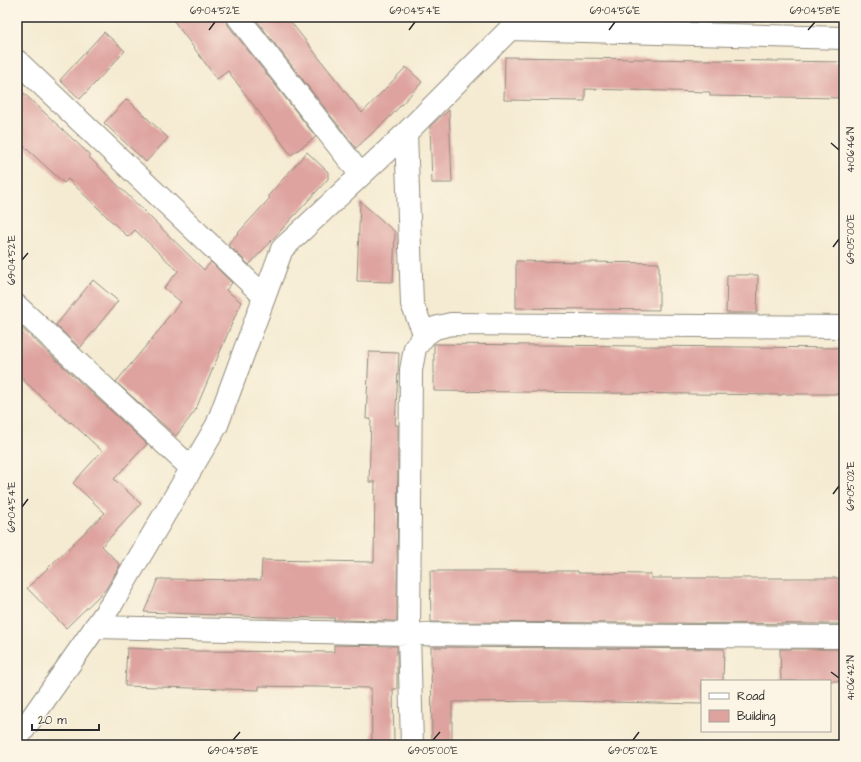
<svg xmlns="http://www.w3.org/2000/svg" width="861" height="762" font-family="'Architects Daughter',sans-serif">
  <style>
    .building { fill: #dea39f }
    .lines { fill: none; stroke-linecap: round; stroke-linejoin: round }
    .minor-casing { stroke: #908b7e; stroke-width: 24 }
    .minor { stroke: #fff; stroke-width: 22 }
    .ticks { fill: none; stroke: #2b2b2b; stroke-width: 1.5 }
    .neatline { fill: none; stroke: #2b2b2b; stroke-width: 1.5 }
    .ticks-label { font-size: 10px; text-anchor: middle; fill: #2b2b2b }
  </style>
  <rect width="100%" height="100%" fill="#fcf5e5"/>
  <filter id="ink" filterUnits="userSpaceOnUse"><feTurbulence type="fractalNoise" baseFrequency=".025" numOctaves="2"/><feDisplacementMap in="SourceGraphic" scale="8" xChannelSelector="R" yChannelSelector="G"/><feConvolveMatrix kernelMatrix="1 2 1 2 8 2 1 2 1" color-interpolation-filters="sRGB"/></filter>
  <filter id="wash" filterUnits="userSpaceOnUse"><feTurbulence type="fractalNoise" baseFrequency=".012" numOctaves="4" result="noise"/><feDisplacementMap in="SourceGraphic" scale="16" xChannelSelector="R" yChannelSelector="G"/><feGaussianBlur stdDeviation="0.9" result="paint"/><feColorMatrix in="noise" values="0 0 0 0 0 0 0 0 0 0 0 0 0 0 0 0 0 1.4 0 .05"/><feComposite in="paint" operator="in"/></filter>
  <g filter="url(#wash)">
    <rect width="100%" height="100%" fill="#f5ebd2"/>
    <g id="blocks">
      <path class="building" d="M 171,17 L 226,17 L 228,25 L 316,137 L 291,155 L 228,71 L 217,79 Z
        M 254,17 L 287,17 L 362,113 L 406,67 L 422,82 L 391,116 L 356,148 Z
        M 104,32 L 125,51 L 80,99 L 60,80 Z
        M 505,57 L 844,62 L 844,98 L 710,96 L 710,92 L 585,89 L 585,101 L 504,100 Z
        M 17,87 L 90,155 L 89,157 L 204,270 L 211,262 L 232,283 L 226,290 L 241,302 L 195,411 L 176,436 L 116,382 L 165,323 L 164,322 L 181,302 L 164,288 L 178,271 L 135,230 L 128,237 L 68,179 L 64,183 L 17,140 Z
        M 127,99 L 168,138 L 146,162 L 104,123 Z
        M 449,110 L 452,183 L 432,183 L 430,126 Z
        M 307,152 L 328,172 L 328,179 L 249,265 L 228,244 L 270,198 L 268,196 Z
        M 360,201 L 395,232 L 393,282 L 357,281 Z
        M 516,261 L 659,263 L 659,310 L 516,308 Z
        M 727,275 L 758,275 L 757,313 L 726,313 Z
        M 93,280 L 118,301 L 80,348 L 56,325 Z
        M 17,324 L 147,444 L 114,479 L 141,504 L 102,546 L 120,565 L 106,589 L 66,628 L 27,588 L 105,513 L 73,483 L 102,451 L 71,422 L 70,423 L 23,380 L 24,379 L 17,373 Z
        M 434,344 L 844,348 L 844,394 L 782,394 L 782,395 L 434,391 Z
        M 369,352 L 399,353 L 395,425 L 398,425 L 397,621 L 334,620 L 335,618 L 332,618 L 265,617 L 144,612 L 158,579 L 261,580 L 262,560 L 374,562 L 375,482 L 369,482 L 371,419 L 366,419 Z
        M 430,571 L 578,571 L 578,573 L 651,574 L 651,578 L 844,578 L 844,624 L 431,622 Z
        M 334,645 L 397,646 L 397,689 L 393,689 L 394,745 L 372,745 L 371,688 L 259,686 L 259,690 L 125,686 L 127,648 L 194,651 L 334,652 Z
        M 431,647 L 724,649 L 723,681 L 702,681 L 702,704 L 563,701 L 452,702 L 452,745 L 432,745 Z
        M 780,649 L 844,649 L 844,681 L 781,681 Z"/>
    </g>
  </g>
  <g filter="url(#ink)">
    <use href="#blocks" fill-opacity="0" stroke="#908b7e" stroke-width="1"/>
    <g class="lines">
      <defs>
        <path id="minor" d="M 238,17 L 361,175
          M 510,29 L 844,38
          M 17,61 L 264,296
          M 406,133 L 412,304 L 425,335
          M 17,306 L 191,468
          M 95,627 L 409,634 L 844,637
          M 17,739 L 113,602 L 217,425 L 282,249 L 406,133 L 510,29 L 527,17
          M 412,745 L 409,634 L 411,370 L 415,348 L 425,335 L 435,328 L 451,324 L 844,327"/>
      </defs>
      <use href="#minor" class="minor-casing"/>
      <use href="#minor" class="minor"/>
    </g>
  </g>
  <path class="ticks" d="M 209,30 L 215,22M 409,30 L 415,22M 609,30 L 615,22M 808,30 L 815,22M 831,143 L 839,150M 833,247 L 839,239M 22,260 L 28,253M 833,494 L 839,486M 22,507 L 28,499M 831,672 L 839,678M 233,740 L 240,732M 433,740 L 440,732M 633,740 L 639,732"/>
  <rect width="861" height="762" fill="none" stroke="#fcf5e5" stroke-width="44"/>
  <rect x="701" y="680" width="130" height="52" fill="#fcf5e5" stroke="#a8a49b"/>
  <rect x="709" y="693" width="20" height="6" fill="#ffffff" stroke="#a8a49b"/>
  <text x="737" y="700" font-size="12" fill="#2b2b2b">Road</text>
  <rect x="709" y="710" width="20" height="12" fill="#dea39f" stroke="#a8a49b"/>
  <text x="737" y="720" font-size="12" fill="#2b2b2b">Building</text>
  <path d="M32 724v6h67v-6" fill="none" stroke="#2b2b2b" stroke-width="2"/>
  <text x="38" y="724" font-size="12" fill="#2b2b2b" stroke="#fcf5e5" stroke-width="3" paint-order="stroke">20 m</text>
  <rect x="22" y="22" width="817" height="718" class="neatline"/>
  <g class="ticks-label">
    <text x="215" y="14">69°04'52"E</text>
    <text x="415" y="14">69°04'54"E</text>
    <text x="615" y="14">69°04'56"E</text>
    <text x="815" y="14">69°04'58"E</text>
    <text transform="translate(850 150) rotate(-90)" y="4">41°06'46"N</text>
    <text transform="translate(850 239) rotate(-90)" y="4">69°05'00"E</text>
    <text transform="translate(11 260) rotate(-90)" y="4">69°04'52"E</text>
    <text transform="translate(850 486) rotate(-90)" y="4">69°05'02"E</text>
    <text transform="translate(11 507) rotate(-90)" y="4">69°04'54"E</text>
    <text transform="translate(850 678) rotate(-90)" y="4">41°06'42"N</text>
    <text x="233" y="754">69°04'58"E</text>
    <text x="433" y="754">69°05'00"E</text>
    <text x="633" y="754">69°05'02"E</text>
  </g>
</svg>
